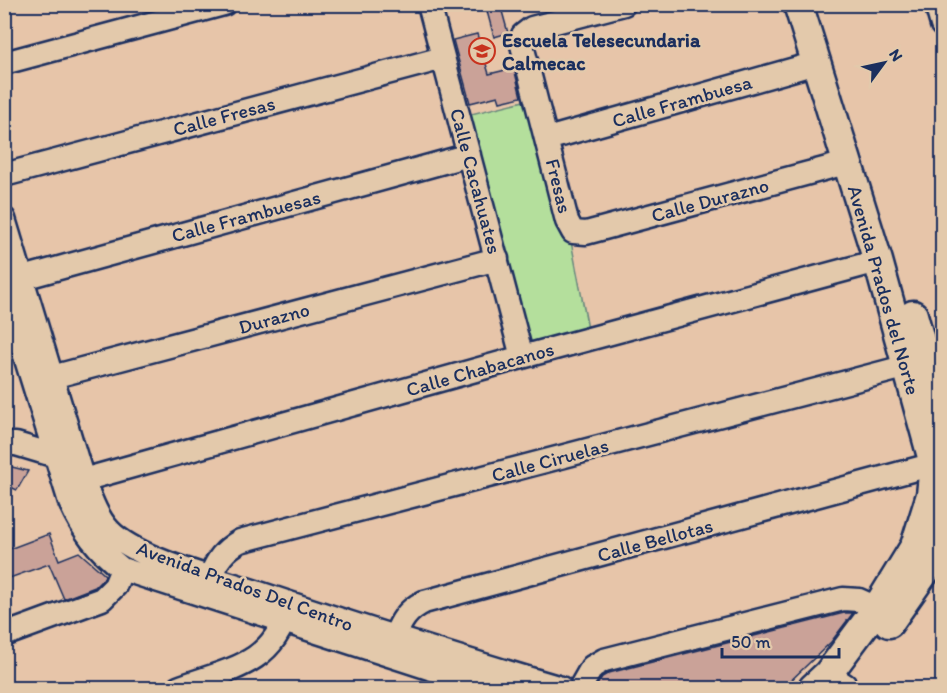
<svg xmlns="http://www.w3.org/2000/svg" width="947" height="693" font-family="Itim,sans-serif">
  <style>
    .green { fill: #b4df9c; stroke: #68877d; stroke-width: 1.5 }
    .building { fill: #caa298; stroke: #1b2f5e; stroke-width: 1.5 }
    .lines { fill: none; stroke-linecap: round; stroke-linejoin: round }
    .minor-casing { stroke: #1b2f5e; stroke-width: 27 }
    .major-casing { stroke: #1b2f5e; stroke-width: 33 }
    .minor { stroke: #e3c9ab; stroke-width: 22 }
    .major { stroke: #e3c9ab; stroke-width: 28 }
    .labels { text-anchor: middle; stroke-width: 5; stroke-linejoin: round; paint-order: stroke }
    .poi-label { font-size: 20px; font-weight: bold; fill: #1b2f5e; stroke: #e3c9ab; text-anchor: start }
    .street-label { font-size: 20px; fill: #1b2f5e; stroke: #e3c9ab }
  </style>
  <rect width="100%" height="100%" fill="#e7c5a9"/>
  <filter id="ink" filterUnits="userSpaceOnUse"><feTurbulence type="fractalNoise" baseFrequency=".0167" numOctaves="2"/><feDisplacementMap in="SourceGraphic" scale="12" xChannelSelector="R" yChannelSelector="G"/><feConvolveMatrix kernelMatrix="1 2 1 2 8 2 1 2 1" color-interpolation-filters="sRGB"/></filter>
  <g filter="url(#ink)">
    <path class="green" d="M 536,98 L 567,221 L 590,339 L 522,357 L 459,117 Z"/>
    <path class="building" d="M 485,4 L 500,4 L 508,33 L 494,37 Z
      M 477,34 L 489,74 L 514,68 L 521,97 L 500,102 L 498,96 L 470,103 L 453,40 Z
      M 4,465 L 28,471 L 17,490 L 4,484 Z
      M 49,534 L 59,560 L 79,552 L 105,575 L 104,578 L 95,587 L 64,599 L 49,564 L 4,580 L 4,551 Z
      M 844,613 L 853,613 L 831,642 L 783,688 L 605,688 L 597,685 L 602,677 L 609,673 Z"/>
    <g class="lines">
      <defs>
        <path id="minor" d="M 429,4 L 522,357
          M 624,4 L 532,28 L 523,35 L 522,45 L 567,221 L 573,232 L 586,233 L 846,163
          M 936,4 L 942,25
          M 4,63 L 224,4
          M 547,139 L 816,63
          M 4,175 L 443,58
          M 4,219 L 83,480 C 91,499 98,522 114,535 C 145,561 214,578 253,591 C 355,625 458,658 561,688
          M 23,278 L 469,155
          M 4,288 L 70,502 C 83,531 97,549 122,569 L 491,688
          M 52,377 L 497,259
          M 4,444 L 16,444 L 56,456
          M 83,480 L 522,357 L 878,261
          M 210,577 C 217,560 224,550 240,541 L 908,366
          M 4,635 L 102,599 L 115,586 L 122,569
          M 394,638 C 401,621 407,610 424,602 L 934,464
          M 828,674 L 845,685
          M 178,688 C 225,670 273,666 287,610
          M 580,688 L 592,667 L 604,660 L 843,599 L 859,600 L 877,608"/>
        <path id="major" d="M 798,4 L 878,261 L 934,464 L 931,495 L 915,546 L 877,608 L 828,674 L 813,688
          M 913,315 L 939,409
          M 889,623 L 926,570 L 942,529"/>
      </defs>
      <use href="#minor" class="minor-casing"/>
      <use href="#major" class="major-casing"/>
      <use href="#minor" class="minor"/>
      <use href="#major" class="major"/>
    </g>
  </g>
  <defs>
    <symbol id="school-ring" viewBox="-11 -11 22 22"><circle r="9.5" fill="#e3c9ab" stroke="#c8321e" stroke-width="1.5"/><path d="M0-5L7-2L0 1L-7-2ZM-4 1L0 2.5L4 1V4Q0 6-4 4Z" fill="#c8321e"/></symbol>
  </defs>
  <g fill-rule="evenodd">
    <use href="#school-ring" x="467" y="36" width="30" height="30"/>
  </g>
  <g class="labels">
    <g class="poi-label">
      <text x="502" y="47">Escuela Telesecundaria<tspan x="502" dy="23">Calmecac</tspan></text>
    </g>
    <g class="street-label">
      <text transform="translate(682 101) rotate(-16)" y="7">Calle Frambuesa</text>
      <text transform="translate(224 116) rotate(-15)" y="7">Calle Fresas</text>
      <text transform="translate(476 181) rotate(75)" y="7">Calle Cacahuates</text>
      <text transform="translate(559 186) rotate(76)" y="7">Fresas</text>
      <text transform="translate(710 200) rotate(-15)" y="7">Calle Durazno</text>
      <text transform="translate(246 216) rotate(-15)" y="7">Calle Frambuesas</text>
      <text transform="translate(884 290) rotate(74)" y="7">Avenida Prados del Norte</text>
      <text transform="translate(274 318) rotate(-15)" y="7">Durazno</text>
      <text transform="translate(480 369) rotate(-16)" y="7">Calle Chabacanos</text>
      <text transform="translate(550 460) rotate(-15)" y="7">Calle Ciruelas</text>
      <text transform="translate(655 540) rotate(-15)" y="7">Calle Bellotas</text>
      <text transform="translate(245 586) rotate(20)" y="7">Avenida Prados Del Centro</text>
    </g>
  </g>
  <rect width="947" height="693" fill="none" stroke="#e3c9ab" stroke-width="24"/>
  <rect x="12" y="12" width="923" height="669" fill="none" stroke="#1b2f5e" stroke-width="2" filter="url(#ink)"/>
  <g transform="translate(884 63) rotate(57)" stroke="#e3c9ab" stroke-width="4.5" paint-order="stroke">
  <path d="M0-4.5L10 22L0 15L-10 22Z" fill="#1b2f5e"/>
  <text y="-9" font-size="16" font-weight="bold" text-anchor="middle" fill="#1b2f5e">N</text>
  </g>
  <path d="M722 648v9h117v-9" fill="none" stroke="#1b2f5e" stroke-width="3"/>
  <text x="731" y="648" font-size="18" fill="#1b2f5e" stroke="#e3c9ab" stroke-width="4.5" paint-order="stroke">50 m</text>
</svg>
